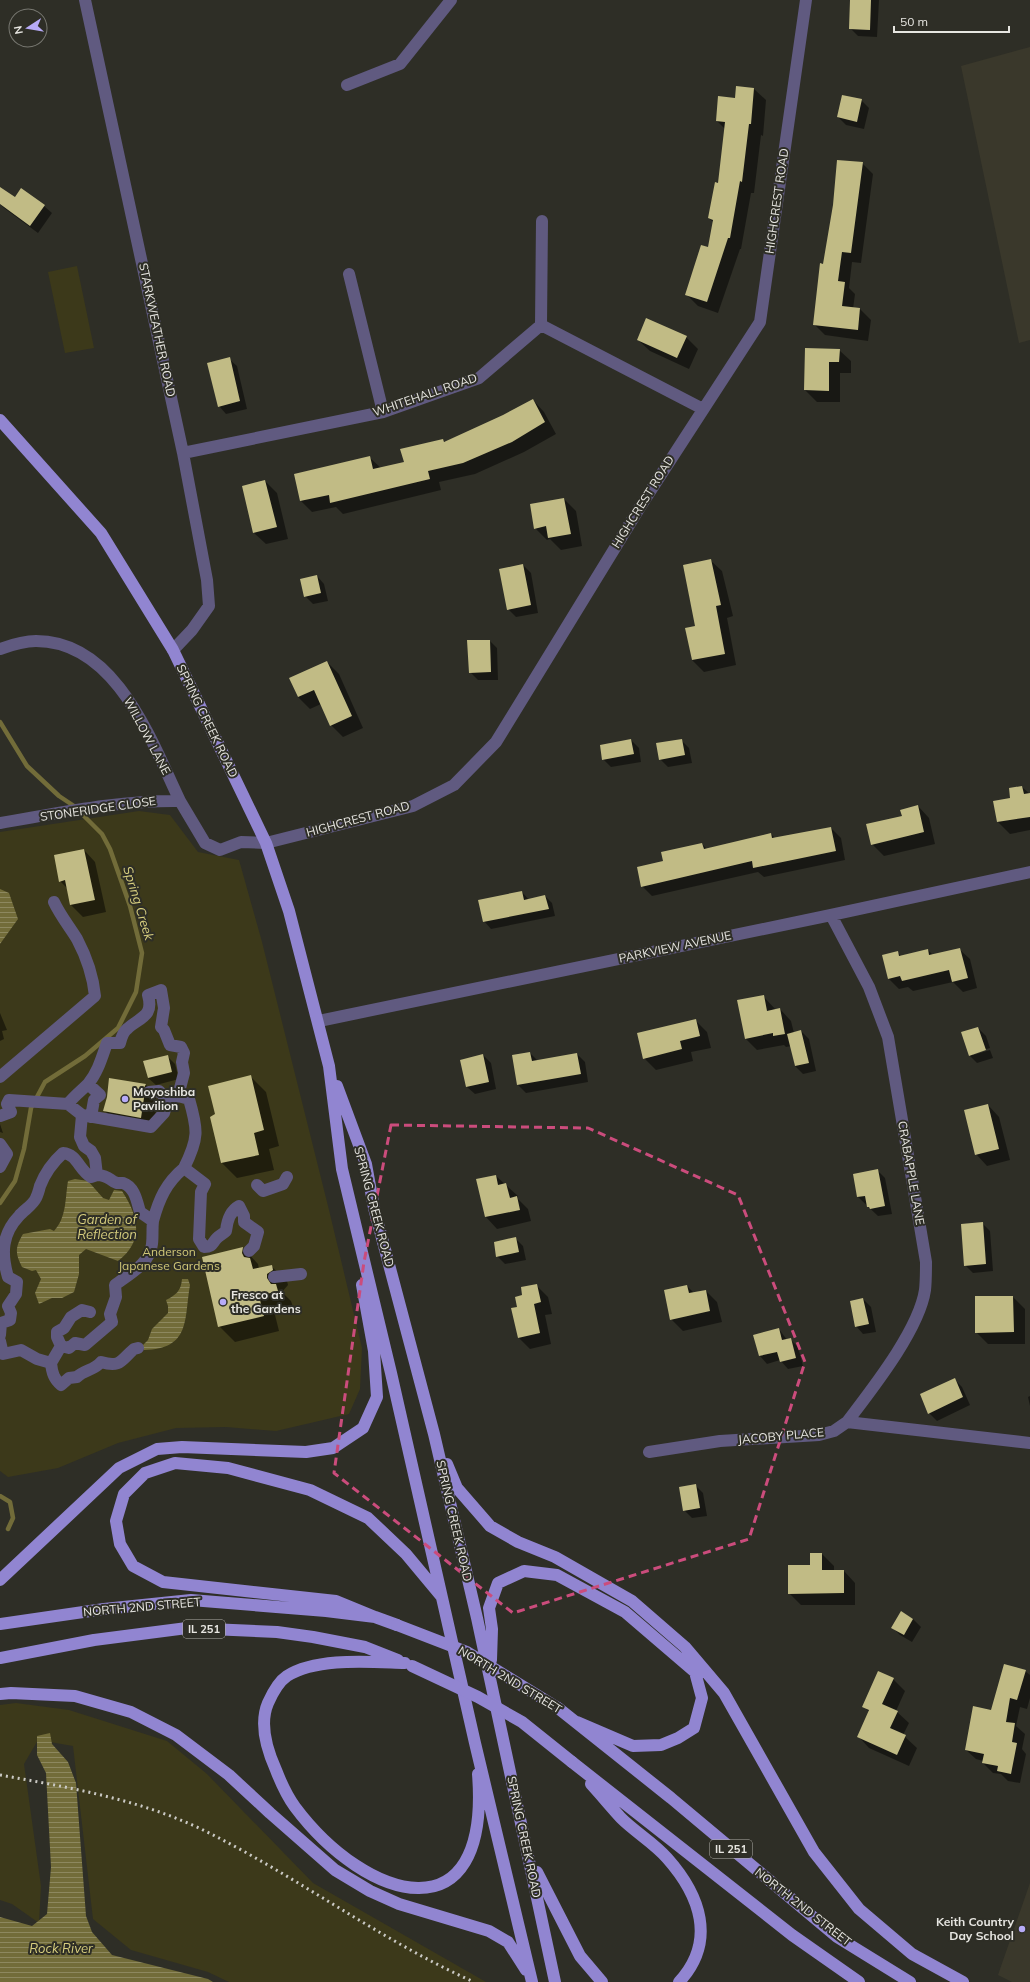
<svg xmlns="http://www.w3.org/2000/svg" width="1030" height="1982" font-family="Mulish,sans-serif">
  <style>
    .built { fill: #3a382b }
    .green { fill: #3c391a }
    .water { fill: url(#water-rules) }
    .shadow { fill: #0007 }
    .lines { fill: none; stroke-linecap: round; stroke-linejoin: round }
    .stream { stroke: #726c39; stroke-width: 4.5 }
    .building { fill: #c1bb85 }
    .minor { stroke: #605a80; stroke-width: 12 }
    .major { stroke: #9185d1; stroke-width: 12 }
    .rail { stroke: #cbcac5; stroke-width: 3; stroke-dasharray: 2 4; stroke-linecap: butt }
    .major-bridge { stroke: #9185d1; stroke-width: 12 }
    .marked { fill: none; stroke: #cb4c7c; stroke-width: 3; stroke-dasharray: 8 5; stroke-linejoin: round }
    .poi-dot { fill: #b7abf8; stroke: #2e2e26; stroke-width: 1.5 }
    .labels { text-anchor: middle; stroke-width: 4; stroke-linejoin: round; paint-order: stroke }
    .shield { fill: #2e2e26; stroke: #b0afa9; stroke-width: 1 }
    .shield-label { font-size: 11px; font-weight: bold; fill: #e7e6e1 }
    .street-label { font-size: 12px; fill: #e7e6e1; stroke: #2e2e26 }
    .poi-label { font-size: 12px; font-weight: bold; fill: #e7e6e1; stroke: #2e2e26; text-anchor: start }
    .park-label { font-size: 12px; fill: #d0c777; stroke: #2e2e26 }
    .water-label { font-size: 13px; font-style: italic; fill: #d7ce7e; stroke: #2e2e26 }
  </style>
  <defs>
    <pattern id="water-rules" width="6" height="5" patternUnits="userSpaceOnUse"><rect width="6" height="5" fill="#726c39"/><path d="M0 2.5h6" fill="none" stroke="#8d885f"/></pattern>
  </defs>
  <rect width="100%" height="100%" fill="#2e2e26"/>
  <path class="built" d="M 1030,47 L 1030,340 L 1019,343 L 961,66 Z
    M 1030,1883 L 1030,1982 L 1012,1982 L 998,1975 Z"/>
  <path class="green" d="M 77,266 L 94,348 L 65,353 L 48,272 Z
    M 139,811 L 170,815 L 198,852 L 239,860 L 262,942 L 329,1210 L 362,1348 L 360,1389 L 349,1414 L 276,1431 L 226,1427 L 176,1428 L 118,1443 L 58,1468 L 8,1477 L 0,1471 L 0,832 Z
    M 16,1703 L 69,1710 L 167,1741 L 207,1774 L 313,1883 L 486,1982 L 229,1982 L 208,1972 L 131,1950 L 93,1919 L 73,1746 L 38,1740 L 24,1764 L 41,1886 L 39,1923 L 12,1904 L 0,1900 L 0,1705 Z"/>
  <path class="water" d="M 0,889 L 9,893 L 18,919 L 0,944 Z
    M 75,1179 L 88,1181 L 103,1198 L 109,1200 L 114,1190 L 122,1191 C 139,1217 144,1241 118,1261 L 86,1249 L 79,1255 L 79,1274 L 74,1292 L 62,1298 L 52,1298 L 39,1304 L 35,1293 L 41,1279 L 36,1270 L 32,1271 L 22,1267 C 15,1253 15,1248 23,1234 L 50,1229 L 54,1231 C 67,1217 65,1198 68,1181 Z
    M 182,1279 L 188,1279 L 190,1285 C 184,1319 191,1349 144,1350 L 142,1346 L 148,1340 L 152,1329 L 168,1313 L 168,1306 L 166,1300 C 176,1295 181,1291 182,1279 Z
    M 50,1733 L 52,1744 L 68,1762 L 76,1783 L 86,1916 L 92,1932 L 112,1955 L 208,1979 L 213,1982 L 0,1982 L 0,1917 L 32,1926 L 47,1914 L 51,1867 L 46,1773 L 37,1755 L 37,1736 Z"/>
  <path class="shadow" d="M 851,0 L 879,0 L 877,37 L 858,36 L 850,28 Z
    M 737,87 L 754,89 L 766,100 L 763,136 L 761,135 L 754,193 L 751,193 L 741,249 L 740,249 L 718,313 L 698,306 L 686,294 L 709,249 L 714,223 L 709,218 L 719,184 L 725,129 L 717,121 L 736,99 Z
    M 861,100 L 869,108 L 864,129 L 846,125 L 838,117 Z
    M 862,163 L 873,174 L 861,263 L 852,262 L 849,288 L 855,294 L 853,309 L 860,309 L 871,320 L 868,341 L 825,335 L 814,324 L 824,265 Z
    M 0,196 L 44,206 L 52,213 L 38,233 L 4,208 L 0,204 Z
    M 686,337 L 698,349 L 689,369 L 650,351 L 638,340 Z
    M 839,350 L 851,361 L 851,373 L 840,373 L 840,402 L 817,402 L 805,390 Z
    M 229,359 L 237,366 L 247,409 L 226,414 L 219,406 Z
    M 533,400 L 544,412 L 556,434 L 524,452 L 475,474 L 439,482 L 441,490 L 343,514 L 336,507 L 312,512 L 301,501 L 369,457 L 381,468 L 405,463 L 443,440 L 445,442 L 504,416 Z
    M 265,481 L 277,493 L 288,539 L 266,544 L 254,533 Z
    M 564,499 L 576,511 L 582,546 L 561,550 L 550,539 L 547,540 L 535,528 Z
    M 710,560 L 722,571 L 733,616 L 727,618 L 736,665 L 704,672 L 692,660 L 686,629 L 697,627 L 689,596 Z
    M 523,565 L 531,573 L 538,613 L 516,617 L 508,609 Z
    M 317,576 L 324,584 L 328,601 L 313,604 L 305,596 Z
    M 490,641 L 497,648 L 498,680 L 478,680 L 470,672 Z
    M 327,662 L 339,674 L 363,728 L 343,737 L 331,725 L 321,704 L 310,709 L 298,697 L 290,679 Z
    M 631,740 L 639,748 L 641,762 L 611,767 L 603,759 Z
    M 681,740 L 689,748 L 692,763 L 668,767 L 660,759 Z
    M 1022,787 L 1030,794 L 1030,830 L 1010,834 L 998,822 L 995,802 L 1012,799 Z
    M 918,806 L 929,818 L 935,844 L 884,856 L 872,844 Z
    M 831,828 L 841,838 L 845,860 L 764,877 L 758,872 L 652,896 L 642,886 L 664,862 L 702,844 L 707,849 L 771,834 L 776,839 Z
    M 84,850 L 95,862 L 106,912 L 83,917 L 71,905 L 67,888 L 60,881 Z
    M 522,892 L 529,900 L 545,896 L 552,903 L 555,916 L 491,929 L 484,921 Z
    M 959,949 L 970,959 L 977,988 L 963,992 L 953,982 L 913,991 L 908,987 L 899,989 L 888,978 L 898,953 L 901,956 L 928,950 L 933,955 Z
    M 763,996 L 776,1010 L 780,1009 L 791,1021 L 794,1033 L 801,1031 L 809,1039 L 816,1071 L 803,1074 L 795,1066 L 791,1046 L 786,1047 L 784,1045 L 757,1050 L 745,1038 Z
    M 0,1013 L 7,1030 L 2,1031 L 4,1039 L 0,1041 Z
    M 695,1020 L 707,1032 L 711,1048 L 691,1052 L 693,1061 L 656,1070 L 644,1058 Z
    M 978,1028 L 986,1036 L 990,1048 L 973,1053 L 973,1055 L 990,1050 L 993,1058 L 977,1063 L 969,1055 Z
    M 530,1053 L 538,1061 L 577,1054 L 585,1062 L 588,1082 L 526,1093 L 518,1085 L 513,1056 Z
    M 483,1055 L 491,1063 L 496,1089 L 475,1094 L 467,1087 Z
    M 167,1056 L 175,1064 L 179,1079 L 156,1085 L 148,1078 Z
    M 250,1076 L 266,1092 L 279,1146 L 269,1149 L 274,1170 L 237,1178 L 222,1163 L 216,1114 Z
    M 110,1079 L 146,1085 L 157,1096 L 153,1105 L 156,1110 L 153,1129 L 116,1122 L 105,1111 L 108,1097 Z
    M 988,1105 L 999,1117 L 1010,1160 L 987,1166 L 976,1154 Z
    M 0,1124 L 3,1133 L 0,1132 Z
    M 877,1170 L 885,1178 L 892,1214 L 878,1216 L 858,1197 Z
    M 496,1176 L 518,1196 L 518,1199 L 528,1209 L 531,1221 L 497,1229 L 486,1217 Z
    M 982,1223 L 990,1231 L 993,1271 L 973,1273 L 965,1265 Z
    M 516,1239 L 523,1246 L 526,1260 L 505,1264 L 497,1256 Z
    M 243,1248 L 258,1264 L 259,1269 L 271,1266 L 287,1281 L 288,1285 L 282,1292 L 291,1301 L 293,1307 L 274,1311 L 279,1331 L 235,1342 L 219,1326 Z
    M 536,1285 L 548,1297 L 552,1314 L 545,1315 L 551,1344 L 530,1349 L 519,1338 L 518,1307 L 523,1296 Z
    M 687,1286 L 694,1293 L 706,1291 L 717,1302 L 722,1322 L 683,1331 L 671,1319 Z
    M 976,1297 L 1013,1297 L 1025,1309 L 1025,1344 L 988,1344 L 976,1332 Z
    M 863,1299 L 871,1307 L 876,1332 L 863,1334 L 856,1326 Z
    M 779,1329 L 787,1340 L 790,1339 L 798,1347 L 803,1366 L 788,1369 L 780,1360 L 767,1364 L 760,1356 Z
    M 954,1379 L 962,1387 L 970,1405 L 937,1421 L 929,1413 Z
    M 1030,1396 L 1030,1406 L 1028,1397 Z
    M 695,1485 L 703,1493 L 707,1516 L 692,1518 L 684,1510 Z
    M 811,1554 L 822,1554 L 834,1566 L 834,1571 L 844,1571 L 855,1583 L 855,1605 L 801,1605 L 789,1593 L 811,1566 Z
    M 901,1613 L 913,1619 L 921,1627 L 912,1642 L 900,1635 L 893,1628 Z
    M 1025,1671 L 1030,1675 L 1030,1698 L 1027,1709 L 1020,1707 L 1016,1726 L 1025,1734 L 1022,1749 L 1026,1754 L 1020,1783 L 1008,1781 L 1001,1774 L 993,1773 L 983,1763 L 983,1761 L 976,1759 L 966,1750 Z
    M 893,1679 L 905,1691 L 896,1711 L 909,1723 L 903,1735 L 917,1748 L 909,1766 L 869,1748 L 858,1736 L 869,1712 L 864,1706 Z"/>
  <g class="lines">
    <path class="stream" d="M 0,722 L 27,766 L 59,796 L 74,806 L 102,834 L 110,849 L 130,906 L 142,953 L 136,992 L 118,1028 L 85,1056 L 45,1082 L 31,1108 L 24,1149 L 15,1181 L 0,1203
      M 0,1496 L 10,1502 L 13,1518 L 8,1529"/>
  </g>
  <path class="building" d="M 850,0 L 871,0 L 870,30 L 849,29 Z
    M 736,86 L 754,88 L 751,124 L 749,124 L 742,182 L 740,181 L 730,238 L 728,238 L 707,302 L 685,295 L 701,245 L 708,247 L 713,220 L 708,218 L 715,182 L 718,183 L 725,122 L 716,121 L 718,96 L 735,98 Z
    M 842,95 L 862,99 L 857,122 L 837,117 Z
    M 837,160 L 863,162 L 851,253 L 842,252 L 838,281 L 845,282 L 842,306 L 860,308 L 858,330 L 813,325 L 820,263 L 823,264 L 833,205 Z
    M 0,187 L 15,197 L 21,188 L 45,205 L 30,226 L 0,204 Z
    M 646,318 L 687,336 L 677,358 L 637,340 Z
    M 805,348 L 840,349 L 839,362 L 829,362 L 829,391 L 804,390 Z
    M 230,357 L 240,401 L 218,407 L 207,363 Z
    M 533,399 L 545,422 L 512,442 L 463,463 L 428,471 L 430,479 L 330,503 L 329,495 L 300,501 L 294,474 L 370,456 L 373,469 L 404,462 L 400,449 L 443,439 L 444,442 L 503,415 Z
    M 265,480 L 277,527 L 253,533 L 242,486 Z
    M 564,498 L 571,534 L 548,538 L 546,526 L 534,529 L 530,504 Z
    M 711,559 L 721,605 L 716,606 L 725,654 L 692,660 L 685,628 L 695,626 L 683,565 Z
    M 523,564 L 531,605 L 507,610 L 499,569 Z
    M 317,575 L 321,593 L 304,597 L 300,579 Z
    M 467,640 L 490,640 L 491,672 L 469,673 Z
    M 327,661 L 352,716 L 330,726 L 314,690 L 298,697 L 289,678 Z
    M 631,739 L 634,754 L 602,760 L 600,745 Z
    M 682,739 L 685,755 L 659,760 L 656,743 Z
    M 1022,786 L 1024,794 L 1030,793 L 1030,817 L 997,822 L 993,801 L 1010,798 L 1009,788 Z
    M 918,805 L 924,832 L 871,845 L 866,824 L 902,816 L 900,810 Z
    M 831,827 L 836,851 L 753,868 L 752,861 L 641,887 L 637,867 L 663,861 L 661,852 L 702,843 L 704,849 L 771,833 L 772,838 Z
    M 84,849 L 95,900 L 70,905 L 65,880 L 59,882 L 54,855 Z
    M 522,891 L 524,900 L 545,895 L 549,909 L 483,922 L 478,900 Z
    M 960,948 L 968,978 L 952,982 L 949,970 L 902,981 L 900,976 L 888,979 L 882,955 L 898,951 L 899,956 L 928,949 L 929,955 Z
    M 764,995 L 767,1011 L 780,1008 L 785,1034 L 773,1036 L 773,1033 L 745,1039 L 737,1000 Z
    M 696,1019 L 700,1036 L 680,1041 L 682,1049 L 643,1059 L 637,1033 Z
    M 978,1027 L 986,1050 L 969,1056 L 961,1032 Z
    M 801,1030 L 809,1063 L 795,1066 L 787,1034 Z
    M 530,1052 L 532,1061 L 577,1053 L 581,1074 L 517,1085 L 512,1055 Z
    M 483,1054 L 489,1082 L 466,1087 L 460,1060 Z
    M 168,1055 L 172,1072 L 148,1078 L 143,1061 Z
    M 251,1075 L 264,1130 L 254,1133 L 259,1155 L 221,1163 L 210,1117 L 215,1114 L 208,1086 Z
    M 109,1078 L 146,1084 L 142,1092 L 144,1098 L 141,1118 L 103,1111 L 107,1097 Z
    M 988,1104 L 999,1149 L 975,1155 L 964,1110 Z
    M 878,1169 L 885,1206 L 870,1209 L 869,1207 L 867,1207 L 865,1196 L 857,1197 L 853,1174 Z
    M 496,1175 L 498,1185 L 506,1183 L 510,1198 L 517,1196 L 520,1210 L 485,1217 L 476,1179 Z
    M 983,1222 L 986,1264 L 964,1266 L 961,1224 Z
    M 516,1237 L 519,1252 L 496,1257 L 494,1242 Z
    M 243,1247 L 242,1253 L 244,1257 L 250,1258 L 253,1269 L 272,1265 L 273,1270 L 267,1274 L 267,1278 L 271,1284 L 276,1284 L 278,1291 L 259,1296 L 264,1316 L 218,1327 L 202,1257 Z
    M 537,1284 L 541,1302 L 534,1304 L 540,1333 L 518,1338 L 511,1308 L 517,1307 L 515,1297 L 522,1295 L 521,1287 Z
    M 687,1285 L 689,1293 L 706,1290 L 710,1311 L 670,1320 L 664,1290 Z
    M 975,1296 L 1013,1296 L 1014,1332 L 975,1333 Z
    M 863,1298 L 869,1324 L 855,1327 L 850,1301 Z
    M 779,1328 L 782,1340 L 791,1338 L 796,1358 L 780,1362 L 777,1352 L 759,1356 L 753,1335 Z
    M 955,1378 L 963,1397 L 928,1414 L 920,1394 Z
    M 696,1484 L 700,1508 L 683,1511 L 679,1487 Z
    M 810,1553 L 822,1553 L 822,1570 L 844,1570 L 844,1593 L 788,1594 L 788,1565 L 810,1565 Z
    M 901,1611 L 913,1619 L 904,1635 L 891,1628 Z
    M 1004,1664 L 1026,1670 L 1017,1700 L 1010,1698 L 1006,1722 L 1015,1723 L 1012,1742 L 1017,1743 L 1011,1774 L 997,1771 L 998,1766 L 982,1763 L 984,1754 L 965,1750 L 973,1706 L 991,1710 Z
    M 878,1671 L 894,1678 L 882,1704 L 898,1711 L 890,1728 L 906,1735 L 897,1755 L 857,1737 L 869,1710 L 862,1707 Z"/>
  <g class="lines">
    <path class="minor" d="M 85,0 L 183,453 L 207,580 L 209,606 L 192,630 L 173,650
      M 347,85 L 400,64 L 451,0
      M 349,274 L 383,412
      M 541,325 L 703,409
      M 541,325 L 542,221
      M 183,453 L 383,412 L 479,378 L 541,325
      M 0,649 C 11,645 24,641 36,641 C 116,641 151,740 180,801
      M 0,823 C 60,813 119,800 180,801 L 205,843 L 220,850 L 241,842 L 266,843 L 413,806 L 454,785 L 496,742 L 640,507 L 760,322 L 806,0
      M 831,915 L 869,987 L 888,1037 L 926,1262 C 926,1271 926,1281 925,1290 C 919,1330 872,1389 847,1422
      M 319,1021 L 831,915 L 1030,872
      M 0,1077 L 95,996 C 93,976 86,956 77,939 C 69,926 60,915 54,902
      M 88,1084 L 100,1095 L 94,1100 L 91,1117
      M 149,1092 L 159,1091 L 168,1100
      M 68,1104 C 74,1096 81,1091 88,1084 C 98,1072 102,1057 107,1043 L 120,1043 C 121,1039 123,1032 127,1029 C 140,1017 154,1017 148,995 L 161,990 L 164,1008 L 161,1027 L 164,1030 L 170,1045 L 181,1047 L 184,1053 L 182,1062 L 184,1073 L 178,1096 L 189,1099 C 198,1130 199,1138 184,1168 L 205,1184 L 201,1192 L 199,1239 L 204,1247 C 213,1247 212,1243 217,1238 C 220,1235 223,1234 226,1231 C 227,1221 230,1211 239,1206 L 244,1216 L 244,1222 L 258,1232 L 254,1246 L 249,1251
      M 82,1115 L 151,1127 L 164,1113 L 168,1100 L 178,1096
      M 0,1116 L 11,1112 L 7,1104 L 9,1100 L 68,1104 L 82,1115 L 80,1137 L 84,1146 L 91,1151 L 95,1158 L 97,1175 C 111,1176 108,1180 117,1183 C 119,1183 121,1183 123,1183 C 135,1187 137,1202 140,1212 L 153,1221 C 159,1199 166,1183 184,1168
      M 0,1144 L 7,1154 L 0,1167
      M 257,1185 L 263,1191 L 283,1184 L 287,1177
      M 274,1277 L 301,1274
      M 0,1335 L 1,1323 L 10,1320 L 11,1313 L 8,1306 L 16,1294 L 17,1282 L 8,1277 C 1,1253 2,1234 19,1216 C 24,1210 33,1205 36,1198 C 38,1194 39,1190 40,1186 C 45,1173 53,1162 63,1153 C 77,1154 79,1170 91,1177 L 97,1175
      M 0,1341 L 3,1354 L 21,1350 L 37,1359 L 51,1363 L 61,1346 L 69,1348 L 75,1343 L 85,1345 L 112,1322 L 110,1314 L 116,1297 L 115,1285 C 129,1274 150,1264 152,1244 C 153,1236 152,1229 153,1221
      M 61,1346 L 57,1337 L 57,1332 L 64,1328 L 71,1317 L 82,1310 L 90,1312
      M 51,1363 C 52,1373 54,1379 61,1385 L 69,1378 L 77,1377 C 84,1370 95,1370 101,1362 C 121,1368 121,1360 134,1349 L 138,1348
      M 649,1452 L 720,1441 L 819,1435 L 834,1431 L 847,1422 L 1030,1443"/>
    <path class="major" d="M 0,420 L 101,533 L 173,650 L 266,843 L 289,911 L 329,1066 L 342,1169 L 391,1373 L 475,1743 L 532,1982
      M 337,1086 L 366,1164 L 374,1208 L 434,1434 L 477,1618 L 555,1982
      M 447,1464 L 457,1488 L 490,1526 L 518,1542 L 555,1557 L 632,1601 L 685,1647 L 724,1693 L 814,1852 L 859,1909 L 912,1954 L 963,1982
      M 0,1580 L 119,1468 L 157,1449 L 182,1447 L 306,1452 L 333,1448 L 363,1428 L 377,1397 L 374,1351 L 362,1285
      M 375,1617 L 336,1601 L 163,1582 L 133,1566 L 120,1544 L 116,1521 L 124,1494 L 145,1473 L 175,1463 L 228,1468 L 310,1490 L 368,1518 L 406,1554 L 441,1596
      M 0,1624 L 104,1609 L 191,1600 L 326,1611 L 375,1617 L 397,1625
      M 0,1658 L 94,1640 L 187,1628 L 277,1632 L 313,1637 L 365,1647 L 398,1660
      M 491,1660 L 492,1629 L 489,1608 L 498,1583 L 524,1571 L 557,1575 L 625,1612 L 695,1672 L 702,1698 L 694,1728 L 678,1738 L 661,1745 L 633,1746 L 577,1722
      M 405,1663 C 370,1662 317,1657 287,1676 C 278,1682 272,1694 268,1703 C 259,1724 267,1750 276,1770 C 281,1783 287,1796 295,1807 C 366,1902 491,1939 478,1774
      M 0,1694 L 11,1693 L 75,1696 L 131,1712 L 176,1735 L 229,1775 L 270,1813 L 335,1870 L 370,1891 L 399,1904 L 489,1931 L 508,1942 L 526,1970
      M 558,1708 L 671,1798 L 837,1937 L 910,1982
      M 572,1762 L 792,1935 L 859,1982
      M 591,1784 C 601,1795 611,1807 621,1818 C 635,1832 654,1843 667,1858 C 700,1895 717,1941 679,1982
      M 537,1872 L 580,1956 L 602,1982"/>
    <path class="rail" d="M 0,1775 C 67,1787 137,1799 199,1828 C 294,1874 378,1939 474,1982"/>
    <path class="major-bridge" d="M 397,1625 L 467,1652 L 558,1708
      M 412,1666 L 478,1697 L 522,1722 L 572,1762"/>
  </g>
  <path class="marked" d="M 391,1125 L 588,1128 L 738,1195 L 805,1362 L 749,1539 L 513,1613 L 334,1473 L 364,1262 Z"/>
  <g class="poi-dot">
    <circle cx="125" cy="1099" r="4"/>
    <circle cx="223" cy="1302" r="4"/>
    <circle cx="1022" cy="1929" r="4"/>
  </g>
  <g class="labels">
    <g class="shield">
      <rect x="183" y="1620" width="42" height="18" rx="3"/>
      <rect x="710" y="1840" width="42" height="18" rx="3"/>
    </g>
    <g class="shield-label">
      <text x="204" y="1633">IL 251</text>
      <text x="731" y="1853">IL 251</text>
    </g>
    <g class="street-label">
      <text transform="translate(777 201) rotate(-82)" y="4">HIGHCREST ROAD</text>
      <text transform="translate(157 330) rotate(78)" y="4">STARKWEATHER ROAD</text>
      <text transform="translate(425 395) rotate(-19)" y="4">WHITEHALL ROAD</text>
      <text transform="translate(643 502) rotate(-58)" y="4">HIGHCREST ROAD</text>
      <text transform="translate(207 721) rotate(64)" y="4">SPRING CREEK ROAD</text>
      <text transform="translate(147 736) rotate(62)" y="4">WILLOW LANE</text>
      <text transform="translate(98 809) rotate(-8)" y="4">STONERIDGE CLOSE</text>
      <text transform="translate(358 819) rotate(-15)" y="4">HIGHCREST ROAD</text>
      <text transform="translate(675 947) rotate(-12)" y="4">PARKVIEW AVENUE</text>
      <text transform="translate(911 1173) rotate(80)" y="4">CRABAPPLE LANE</text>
      <text transform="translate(374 1207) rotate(75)" y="4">SPRING CREEK ROAD</text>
      <text transform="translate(781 1436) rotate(-5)" y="4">JACOBY PLACE</text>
      <text transform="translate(454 1521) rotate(77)" y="4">SPRING CREEK ROAD</text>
      <text transform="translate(142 1607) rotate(-5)" y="4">NORTH 2ND STREET</text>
      <text transform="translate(510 1680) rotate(31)" y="4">NORTH 2ND STREET</text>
      <text transform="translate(524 1837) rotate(78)" y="4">SPRING CREEK ROAD</text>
      <text transform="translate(803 1907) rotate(38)" y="4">NORTH 2ND STREET</text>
    </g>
    <g class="poi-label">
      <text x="133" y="1096">Moyoshiba<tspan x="133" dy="14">Pavilion</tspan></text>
      <text x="231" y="1299">Fresco at<tspan x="231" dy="14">the Gardens</tspan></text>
      <text x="1014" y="1926" text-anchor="end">Keith Country<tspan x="1014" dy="14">Day School</tspan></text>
    </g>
    <g class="park-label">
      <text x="169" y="1256">Anderson<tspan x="169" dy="14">Japanese Gardens</tspan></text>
    </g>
    <g class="water-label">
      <text transform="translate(139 903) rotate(73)" y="5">Spring Creek</text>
      <text x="107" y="1224">Garden of<tspan x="107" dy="15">Reflection</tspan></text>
      <text x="61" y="1953">Rock River</text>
    </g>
  </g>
  <g transform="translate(28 28) rotate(258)"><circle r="19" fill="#2e2e26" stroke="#787871"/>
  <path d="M0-3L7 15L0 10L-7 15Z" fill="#b7abf8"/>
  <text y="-6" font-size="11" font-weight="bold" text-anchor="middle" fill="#e7e6e1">N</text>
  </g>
  <path d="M894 26v6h115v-6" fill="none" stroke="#e7e6e1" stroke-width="2"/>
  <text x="900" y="26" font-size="12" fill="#e7e6e1" stroke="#2e2e26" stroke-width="3" paint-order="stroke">50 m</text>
</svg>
